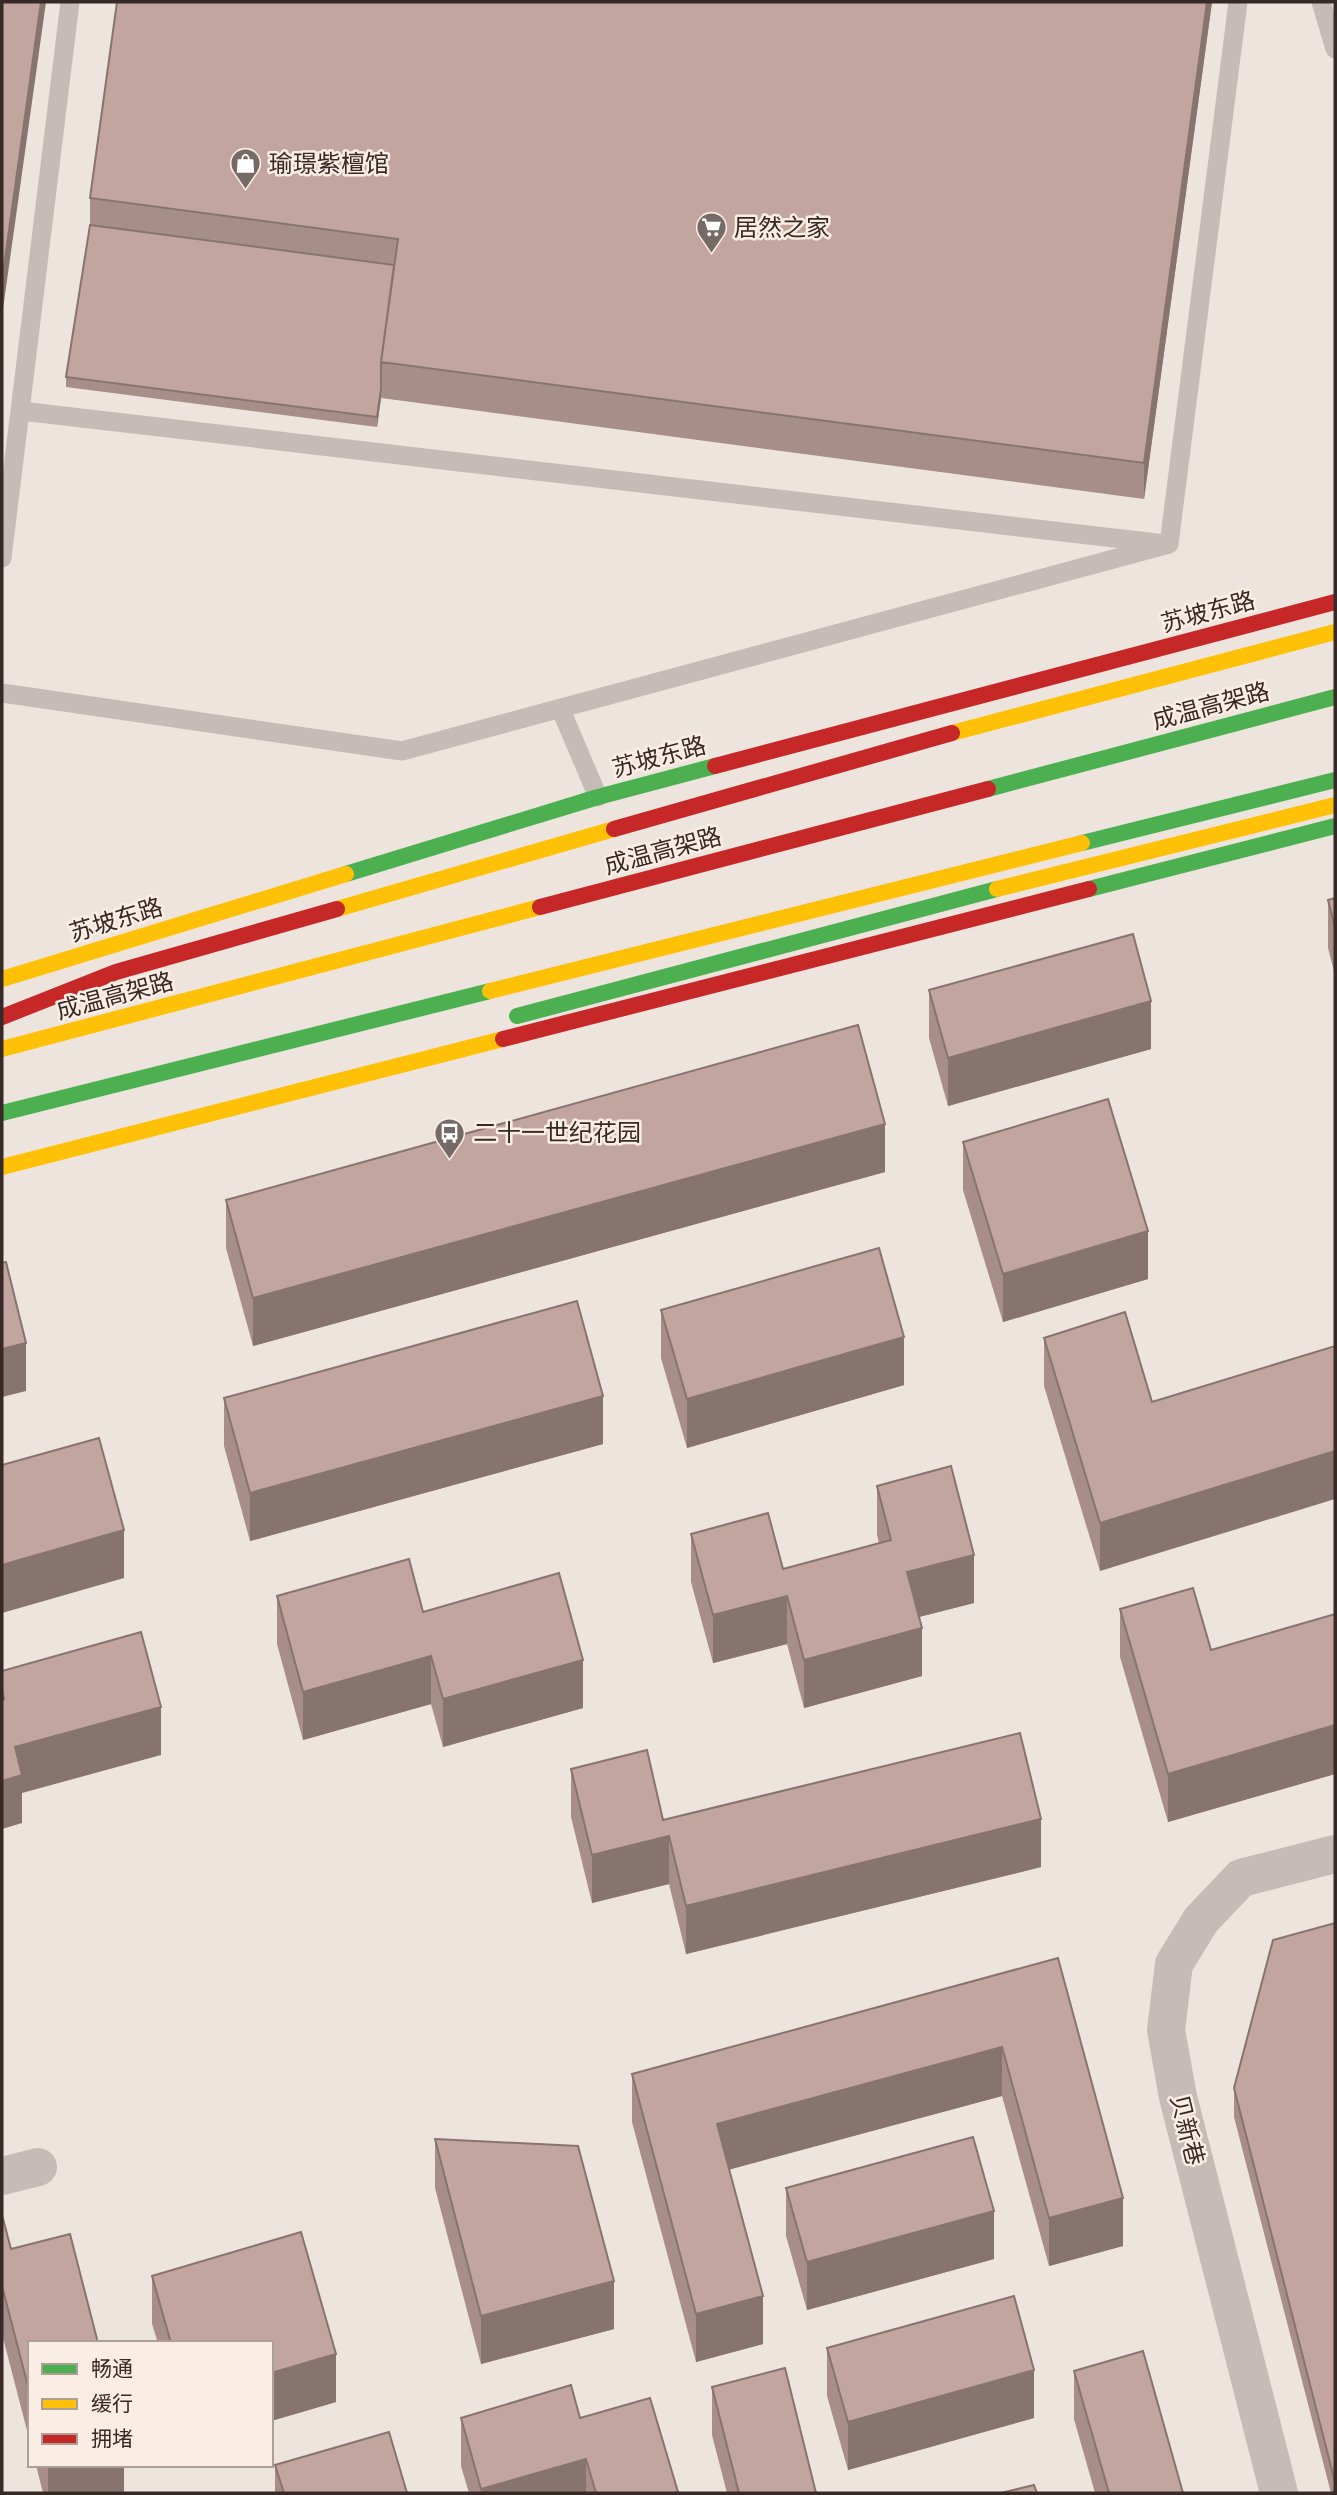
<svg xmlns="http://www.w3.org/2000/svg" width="1337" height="2495" font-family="Manrope,'Noto Sans SC',sans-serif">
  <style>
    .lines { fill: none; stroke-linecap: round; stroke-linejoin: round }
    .lane { stroke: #c6bcb7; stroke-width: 19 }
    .street { stroke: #c6bcb7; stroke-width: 38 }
    .fast { stroke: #4caf50; stroke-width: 16 }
    .slow { stroke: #ffc107; stroke-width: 16 }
    .jam { stroke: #c62828; stroke-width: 16 }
    .wall { fill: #a78e88 }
    .shaded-wall { fill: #88746f }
    .building { fill: #c2a59e; stroke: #88746f; stroke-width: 2 }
    .labels { text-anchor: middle; stroke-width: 5; stroke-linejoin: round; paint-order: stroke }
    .poi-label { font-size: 24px; fill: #362926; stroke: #faeee4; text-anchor: start }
    .street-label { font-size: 24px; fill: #362926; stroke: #faeee4 }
  </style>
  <rect width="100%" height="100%" fill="#ede4de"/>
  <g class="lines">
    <path class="lane" d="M 1321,2 L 1335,49
      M 21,411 L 1157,543
      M 2,558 L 70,2
      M 2,693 L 402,751 L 1169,544 L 1238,2
      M 561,710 L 598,797"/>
    <path class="street" d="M 2,2176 L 38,2167
      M 1279,2493 L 1178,2097 L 1166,2030 L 1174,1964 L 1201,1920 L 1241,1878 L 1335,1854"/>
    <path class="fast" d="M 988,789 L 1335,697
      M 1082,843 L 1335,780
      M 346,874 L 598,797 L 715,766
      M 1089,889 L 1335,826
      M 517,1016 L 997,889
      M 2,1113 L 490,991"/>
    <path class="slow" d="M 952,733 L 1335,632
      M 997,889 L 1335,805
      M 337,909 L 614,829
      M 2,979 L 346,874
      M 490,991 L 1082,843
      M 2,1049 L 540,907
      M 2,1167 L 503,1039"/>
    <path class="jam" d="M 715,766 L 1335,602
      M 614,829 L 952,733
      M 540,907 L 988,789
      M 2,1017 L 116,972 L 337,909
      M 503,1039 L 1089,889"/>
  </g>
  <path class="wall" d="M 1212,2 L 1144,499 L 381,398 L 377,427 L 66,387 L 66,377 L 90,225 L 90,198 Z
    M 1335,898 L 1335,975 L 1328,948 L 1328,900 Z
    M 929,990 L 1151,1049 L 948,1106 L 929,1038 Z
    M 963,1142 L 1148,1279 L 1003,1322 L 963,1190 Z
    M 885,1172 L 253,1346 L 226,1248 L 226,1200 Z
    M 661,1310 L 904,1385 L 687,1448 L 661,1358 Z
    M 1125,1312 L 1100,1571 L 1044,1386 L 1044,1338 Z
    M 224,1398 L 603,1444 L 250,1541 L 224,1446 Z
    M 877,1486 L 974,1603 L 919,1617 L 922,1676 L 804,1708 L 787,1644 L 713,1663 L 691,1582 L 691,1534 L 783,1569 L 879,1544 L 877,1534 Z
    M 277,1596 L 423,1612 L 583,1708 L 443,1747 L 431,1704 L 303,1740 L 277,1644 Z
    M 1120,1609 L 1211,1650 L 1335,1614 L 1335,1774 L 1168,1822 L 1120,1657 Z
    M 571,1769 L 663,1820 L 1041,1867 L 686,1954 L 669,1884 L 592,1903 L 571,1817 Z
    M 1335,1923 L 1335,2493 L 1331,2493 L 1234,2117 L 1234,2088 Z
    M 1058,1958 L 1123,2246 L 1049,2266 L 1002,2096 L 729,2169 L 763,2344 L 696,2362 L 632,2122 L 632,2074 Z
    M 435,2139 L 614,2329 L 481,2364 L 435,2188 Z
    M 786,2188 L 994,2259 L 807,2310 L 786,2236 Z
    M 2,2215 L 30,2343 L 30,2442 L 2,2334 Z
    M 301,2232 L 336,2354 L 336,2402 L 271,2421 L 271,2343 L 158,2343 L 152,2324 L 152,2276 Z
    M 827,2348 L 1034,2418 L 848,2470 L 827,2396 Z
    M 1074,2371 L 1183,2493 L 1095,2493 L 1074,2419 Z
    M 712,2387 L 816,2493 L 727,2493 L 712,2435 Z
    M 461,2418 L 580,2418 L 678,2493 L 469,2493 L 461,2466 Z
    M 36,2465 L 124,2465 L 124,2493 L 43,2493 Z
    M 275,2465 L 407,2493 L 275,2493 Z"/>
  <path class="shaded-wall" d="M 41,2 L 46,2 L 2,316 L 2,280 Z
    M 1207,2 L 1212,2 L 1144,499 L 1144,463 Z
    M 381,389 L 381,398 L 377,427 L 377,417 Z
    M 1151,1001 L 1151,1049 L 948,1106 L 948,1058 Z
    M 885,1124 L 885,1172 L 253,1346 L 253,1298 Z
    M 1148,1231 L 1148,1279 L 1003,1322 L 1003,1274 Z
    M 904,1337 L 904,1385 L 687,1448 L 687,1399 Z
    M 26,1343 L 26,1391 L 2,1397 L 2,1349 Z
    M 603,1396 L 603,1444 L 250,1541 L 250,1493 Z
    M 1335,1451 L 1335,1499 L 1100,1571 L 1100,1523 Z
    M 124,1530 L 124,1578 L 2,1613 L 2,1565 Z
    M 974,1555 L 974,1603 L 907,1620 L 907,1572 Z
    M 787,1596 L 787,1644 L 713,1663 L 713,1615 Z
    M 922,1628 L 922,1676 L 804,1708 L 804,1660 Z
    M 431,1656 L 431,1704 L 303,1740 L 303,1692 Z
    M 583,1660 L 583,1708 L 443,1747 L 443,1699 Z
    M 161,1707 L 161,1755 L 22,1793 L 22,1823 L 2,1829 L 2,1781 L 15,1747 Z
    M 1335,1725 L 1335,1774 L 1168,1822 L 1168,1774 Z
    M 1041,1819 L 1041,1867 L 686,1954 L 686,1906 Z
    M 669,1836 L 669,1884 L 592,1903 L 592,1855 Z
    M 1002,2047 L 1002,2096 L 717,2173 L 717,2124 Z
    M 1123,2198 L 1123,2246 L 1049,2266 L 1049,2218 Z
    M 994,2211 L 994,2259 L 807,2310 L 807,2262 Z
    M 614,2281 L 614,2329 L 481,2364 L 481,2316 Z
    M 763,2296 L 763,2344 L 696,2362 L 696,2314 Z
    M 336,2354 L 336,2402 L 271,2421 L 271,2373 Z
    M 1034,2370 L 1034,2418 L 848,2470 L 848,2422 Z
    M 586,2459 L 586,2493 L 481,2493 L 481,2489 Z
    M 48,2465 L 124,2465 L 124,2493 L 48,2493 Z"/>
  <path class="building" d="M 2,2 L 41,2 L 2,280 Z
    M 117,2 L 1207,2 L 1144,463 L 381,362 L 398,239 L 90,198 Z
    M 90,225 L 394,265 L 381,362 L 381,389 L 377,417 L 66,377 Z
    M 1335,898 L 1335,927 L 1328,900 Z
    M 1133,934 L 1151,1001 L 948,1058 L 929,990 Z
    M 858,1025 L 885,1124 L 253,1298 L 226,1200 Z
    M 1108,1099 L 1148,1231 L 1003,1274 L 963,1142 Z
    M 879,1248 L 904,1337 L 687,1399 L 661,1310 Z
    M 6,1262 L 26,1343 L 2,1349 L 2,1263 Z
    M 577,1301 L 603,1396 L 250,1493 L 224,1398 Z
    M 1125,1312 L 1152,1402 L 1335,1346 L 1335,1451 L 1100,1523 L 1044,1338 Z
    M 99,1438 L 124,1530 L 2,1565 L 2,1465 Z
    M 951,1466 L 974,1555 L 907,1572 L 922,1628 L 804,1660 L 787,1596 L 713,1615 L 691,1534 L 768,1513 L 783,1569 L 891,1540 L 877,1486 Z
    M 409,1559 L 423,1612 L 559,1573 L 583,1660 L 443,1699 L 431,1656 L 303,1692 L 277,1596 Z
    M 1193,1588 L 1211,1650 L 1335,1614 L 1335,1725 L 1168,1774 L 1120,1609 Z
    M 141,1632 L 161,1707 L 15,1747 L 22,1775 L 2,1781 L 2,1700 L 4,1699 L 2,1690 L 2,1671 Z
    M 1020,1733 L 1041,1819 L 686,1906 L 669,1836 L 592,1855 L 571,1769 L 647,1750 L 663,1820 Z
    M 1335,1923 L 1335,2482 L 1234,2088 L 1273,1940 Z
    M 1058,1958 L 1123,2198 L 1049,2218 L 1002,2047 L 717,2124 L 763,2296 L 696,2314 L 632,2074 Z
    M 973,2137 L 994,2211 L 807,2262 L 786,2188 Z
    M 435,2139 L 578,2146 L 614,2281 L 481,2316 Z
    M 2,2215 L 11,2249 L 70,2234 L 98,2343 L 30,2343 L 30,2394 L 2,2286 Z
    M 301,2232 L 336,2354 L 271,2373 L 271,2343 L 171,2343 L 152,2276 Z
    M 1014,2296 L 1034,2370 L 848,2422 L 827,2348 Z
    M 1143,2351 L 1183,2493 L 1109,2493 L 1074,2371 Z
    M 785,2368 L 816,2493 L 739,2493 L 712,2387 Z
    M 571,2385 L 580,2418 L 650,2398 L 678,2492 L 673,2493 L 596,2493 L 586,2459 L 481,2489 L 461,2418 Z
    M 389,2432 L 407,2493 L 284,2493 L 275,2465 Z
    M 1034,2485 L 1037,2493 L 1001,2493 Z"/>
  <defs>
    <symbol id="shop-pin" viewBox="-11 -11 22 30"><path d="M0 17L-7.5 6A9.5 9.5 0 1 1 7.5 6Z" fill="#766a66" stroke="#faeee4"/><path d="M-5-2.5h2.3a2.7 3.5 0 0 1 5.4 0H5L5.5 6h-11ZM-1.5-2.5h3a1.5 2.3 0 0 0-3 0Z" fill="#fff"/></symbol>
    <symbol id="supermarket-pin" viewBox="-11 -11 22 30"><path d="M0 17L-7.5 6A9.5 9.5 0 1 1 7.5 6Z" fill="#766a66" stroke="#faeee4"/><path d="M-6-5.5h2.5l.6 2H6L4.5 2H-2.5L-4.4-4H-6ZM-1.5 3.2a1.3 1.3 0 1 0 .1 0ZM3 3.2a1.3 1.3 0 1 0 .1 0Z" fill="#fff"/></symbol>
    <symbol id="bus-pin" viewBox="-11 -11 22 30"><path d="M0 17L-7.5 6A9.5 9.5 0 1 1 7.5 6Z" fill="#766a66" stroke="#faeee4"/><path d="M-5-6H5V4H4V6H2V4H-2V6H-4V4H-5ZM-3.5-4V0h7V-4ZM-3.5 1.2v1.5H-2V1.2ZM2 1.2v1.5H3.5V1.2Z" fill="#fff"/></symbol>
  </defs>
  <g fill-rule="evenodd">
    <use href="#shop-pin" x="228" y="146" width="35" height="47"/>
    <use href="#supermarket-pin" x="694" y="210" width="35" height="47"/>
    <use href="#bus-pin" x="432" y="1116" width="35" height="47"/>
  </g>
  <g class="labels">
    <g class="poi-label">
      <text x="269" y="172">瑜璟紫檀馆</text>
      <text x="734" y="236">居然之家</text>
      <text x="473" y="1141">二十一世纪花园</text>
    </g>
    <g class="street-label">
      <text transform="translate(1208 612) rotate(-15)" y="8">苏坡东路</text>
      <text transform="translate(1211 706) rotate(-15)" y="8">成温高架路</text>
      <text transform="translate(659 757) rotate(-15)" y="8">苏坡东路</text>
      <text transform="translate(663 851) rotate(-15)" y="8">成温高架路</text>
      <text transform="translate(116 920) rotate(-17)" y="8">苏坡东路</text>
      <text transform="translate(115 996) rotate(-15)" y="8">成温高架路</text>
      <text transform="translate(1187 2130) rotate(76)" y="8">贝新巷</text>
    </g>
  </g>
  <rect width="1337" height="2495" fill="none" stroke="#362926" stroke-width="7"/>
  <rect x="28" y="2341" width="245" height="126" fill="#faeee4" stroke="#ac9f98" stroke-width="2"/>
  <rect x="42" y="2364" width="35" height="10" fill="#4caf50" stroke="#ac9f98" stroke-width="2"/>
  <text x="91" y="2376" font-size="21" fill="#362926">畅通</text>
  <rect x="42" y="2399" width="35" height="10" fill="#ffc107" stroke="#ac9f98" stroke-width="2"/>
  <text x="91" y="2411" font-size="21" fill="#362926">缓行</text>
  <rect x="42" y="2434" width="35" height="10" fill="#c62828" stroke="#ac9f98" stroke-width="2"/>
  <text x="91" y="2446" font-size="21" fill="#362926">拥堵</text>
</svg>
